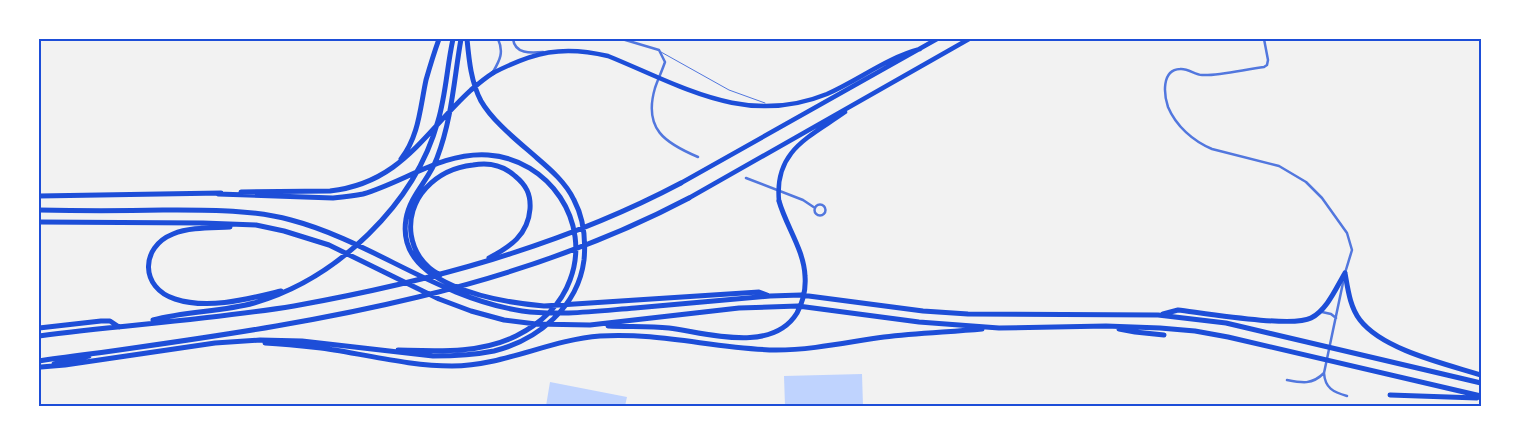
<svg xmlns="http://www.w3.org/2000/svg" width="1520" height="445" font-family="Inter,sans-serif">
  <style>
    .water { fill: #bfd3fe }
    .lines { fill: none; stroke-linecap: round; stroke-linejoin: round }
    .service { stroke: #5277de; stroke-width: 1 }
    .minor { stroke: #5277de; stroke-width: 2.5 }
    .trunk { stroke: #1d4ed8; stroke-width: 4.5 }
    .motorway { stroke: #1d4ed8; stroke-width: 5 }
    .neatline { fill: none; stroke: #1d4ed8; stroke-width: 2 }
  </style>
  <rect width="100%" height="100%" fill="#f2f2f2"/>
  <path class="water" d="M 862,374 L 863,406 L 785,406 L 784,376 Z
    M 550,382 L 627,397 L 625,406 L 546,406 Z"/>
  <g class="lines">
    <path class="service" d="M 661,52 L 729,90 L 765,103"/>
    <path class="minor" d="M 513,39 C 515,54 530,53 543,52
      M 622,39 L 659,50 L 665,62 C 662,71 658,79 655,88 C 643,129 665,143 698,157
      M 1264,39 L 1268,60 L 1267,65 L 1264,67 C 1246,69 1219,76 1202,75 C 1195,75 1188,68 1180,69 C 1161,70 1164,95 1168,107 C 1176,126 1193,141 1212,149 L 1279,166 L 1306,182 L 1322,198 L 1347,233 L 1352,250 L 1345,273
      M 493,72 C 500,60 504,52 498,39
      M 746,178 L 803,200 L 815,208
      M814.5 210a5.5 5.5 0 1 1 11 0a5.5 5.5 0 1 1-11 0Z
      M 1344,278 L 1324,373 C 1325,388 1333,392 1347,396
      M 1322,312 L 1331,314 L 1336,318
      M 1287,380 C 1302,383 1312,385 1324,373"/>
    <path class="trunk" d="M 493,73 C 534,52 562,45 608,56 C 682,86 746,127 827,94 C 859,80 886,58 920,49
      M 681,183 L 937,39
      M 689,198 L 969,39
      M 779,201 C 774,150 810,137 845,112"/>
    <path class="motorway" d="M 461,39 C 454,79 452,119 437,158 C 429,180 410,195 406,219 C 395,285 497,302 544,306 L 759,292 L 767,295
      M 401,159 C 419,136 420,108 426,80 C 430,66 434,53 439,39
      M 241,192 L 330,191 C 401,183 424,133 471,90 C 478,84 485,78 493,73
      M 218,194 L 333,198 C 343,197 353,196 363,194 C 405,182 442,152 488,155 C 549,159 592,222 570,280 C 561,305 540,324 516,336 C 480,354 437,351 398,350
      M 39,196 L 221,193
      M 39,210 C 80,211 122,211 163,210 C 206,210 250,209 291,220 C 371,241 438,298 522,311 C 559,316 597,311 635,308 C 680,304 725,300 770,296 L 801,295 L 923,311 L 968,314 L 1158,315 L 1226,323 L 1481,383
      M 39,222 L 203,223 L 256,225 L 284,231 L 329,245 L 439,299 L 471,311 L 504,320 L 536,324 L 590,325 L 739,308 L 798,306 L 919,322 L 999,328 L 1106,326 L 1160,328 L 1195,331 L 1228,337 L 1481,396
      M 230,227 C 212,228 190,227 173,234 C 140,247 140,288 175,299 C 208,310 248,299 281,291
      M 1345,273 C 1348,290 1350,307 1360,320 C 1383,350 1446,364 1481,375
      M 440,275 C 407,258 401,215 426,188 C 439,174 454,167 473,165 C 489,162 503,165 515,176 C 526,185 531,194 530,209 C 528,235 510,247 489,258
      M 1163,314 L 1178,310 C 1203,313 1292,328 1311,318 C 1327,310 1336,288 1345,273
      M 153,320 C 186,311 221,312 254,303 C 337,279 415,204 438,121 C 446,94 447,66 453,39
      M 608,326 C 628,327 649,326 669,328 C 707,333 772,354 797,313 C 803,302 806,289 805,276 C 804,250 786,226 779,201
      M 39,328 L 101,321 L 110,321 L 119,327
      M 1119,329 L 1135,332 L 1164,335
      M 39,336 C 123,325 209,320 294,306 C 427,282 560,247 681,183
      M 265,343 C 284,344 303,346 321,348 C 365,354 408,366 452,366 C 503,366 549,340 600,336 C 659,332 717,349 776,350 C 813,350 848,342 884,337 C 917,333 950,332 982,329
      M 39,361 C 70,356 101,353 133,348 C 324,321 517,289 689,198
      M 54,364 L 89,356
      M 41,367 L 65,365 L 215,343 L 260,340 L 302,341 L 433,356 C 453,356 474,355 494,351 C 538,340 578,307 584,260 C 586,239 584,219 574,200 C 566,183 551,170 537,158 C 519,142 493,122 481,101 C 471,82 469,60 467,39
      M 1390,395 L 1477,398"/>
  </g>
  <rect width="1520" height="445" fill="none" stroke="#ffffff" stroke-width="80"/>
  <rect x="40" y="40" width="1440" height="365" class="neatline"/>
</svg>
